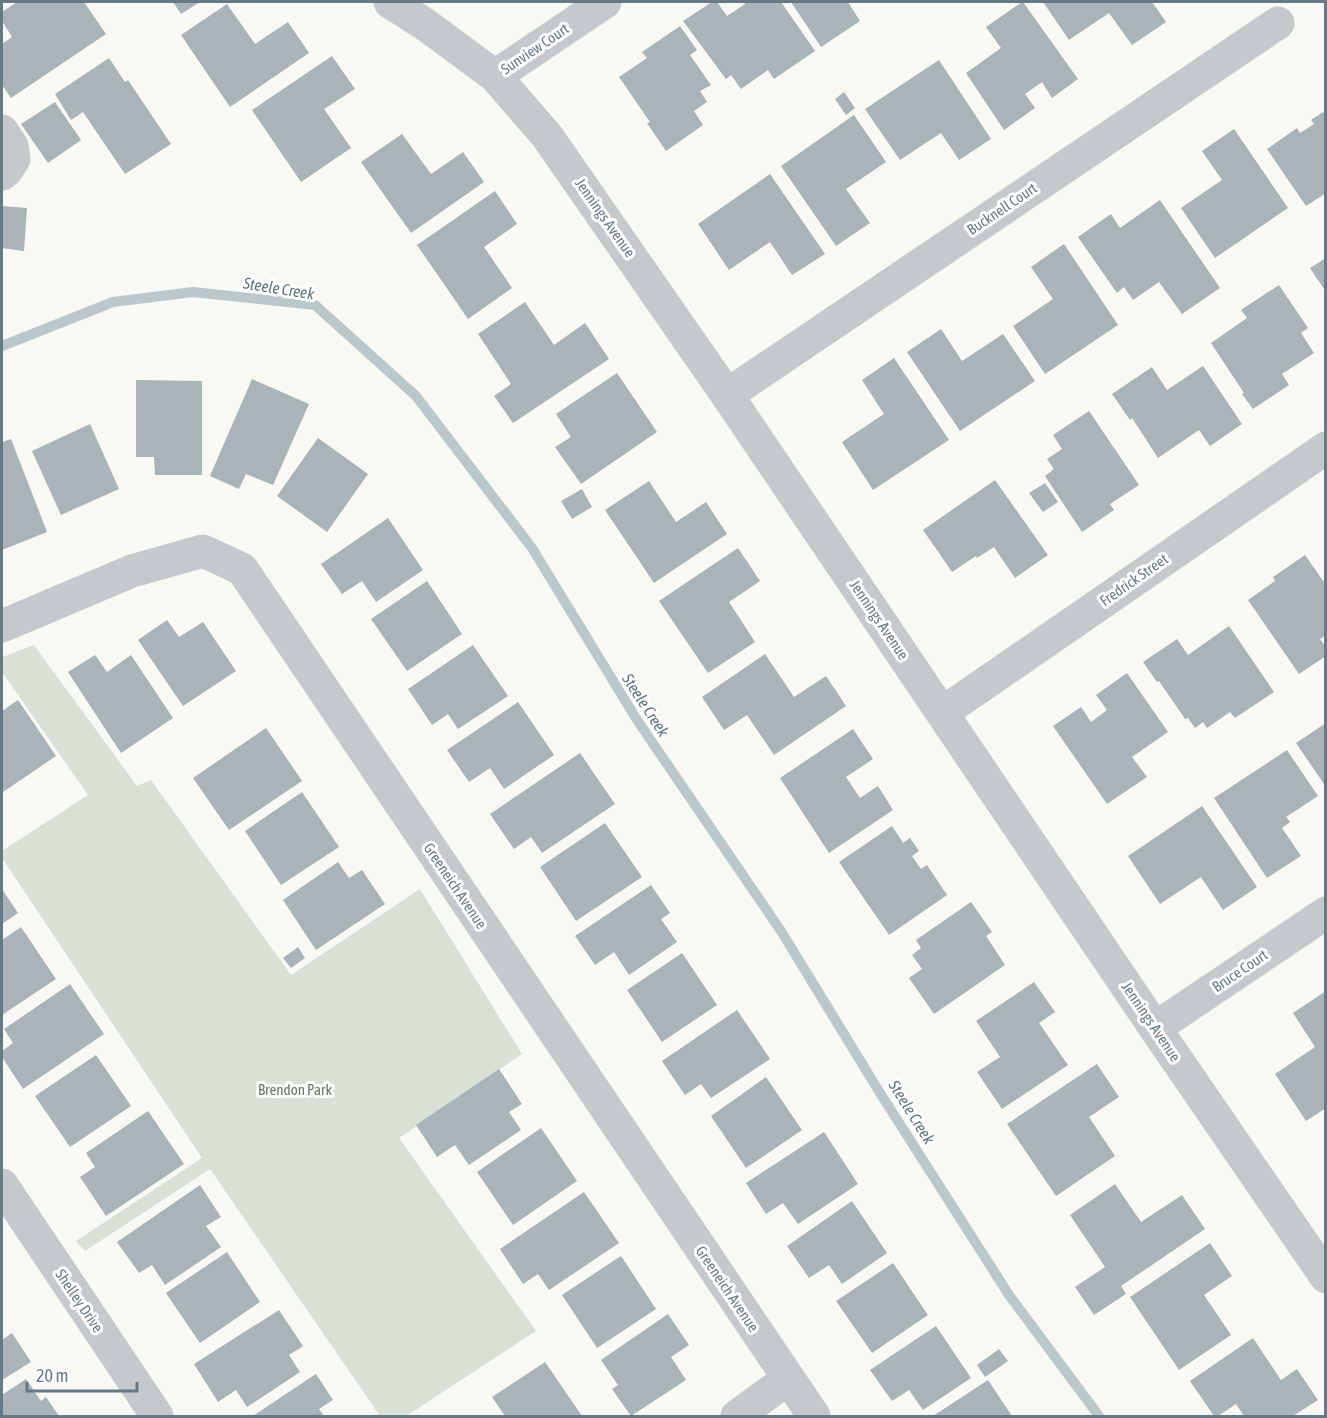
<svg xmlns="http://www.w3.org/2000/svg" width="1327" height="1418" font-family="'Asap Condensed',sans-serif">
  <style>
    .green { fill: #d9e0d6 }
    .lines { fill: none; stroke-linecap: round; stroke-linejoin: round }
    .stream { stroke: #bbc8cb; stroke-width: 10 }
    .building { fill: #aab3b8 }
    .minor { stroke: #c5c9cc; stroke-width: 33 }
    .labels { text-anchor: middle; stroke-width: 6; stroke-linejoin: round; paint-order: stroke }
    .street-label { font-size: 15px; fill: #667987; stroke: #fff }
    .park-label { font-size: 15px; fill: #667961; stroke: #fff }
    .water-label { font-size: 16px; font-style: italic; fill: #5d747c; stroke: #fff }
  </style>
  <rect width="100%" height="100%" fill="#f8f8f5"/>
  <path class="green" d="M 34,645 L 137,786 L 151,780 L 291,975 L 420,889 L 522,1054 L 399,1138 L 536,1331 L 406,1416 L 380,1416 L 210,1169 L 85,1251 L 76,1241 L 202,1158 L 2,858 L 2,851 L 88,795 L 2,672 L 2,657 Z"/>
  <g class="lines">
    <path class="stream" d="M 2,346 L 113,302 L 193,292 L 315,305 L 416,396 L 532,548 L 637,720 L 781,931 L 880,1093 L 1009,1295 L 1099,1416"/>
  </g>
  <path class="building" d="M 17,2 L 84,2 L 106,34 L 11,98 L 2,85 L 2,44 L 12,37 L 2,21 L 2,12 Z
    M 173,2 L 200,2 L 181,14 Z
    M 712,2 L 717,2 L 727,16 L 745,4 L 744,2 L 781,2 L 815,51 L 774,79 L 768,70 L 741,89 L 731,75 L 726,79 L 683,21 Z
    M 791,2 L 848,2 L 860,21 L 821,47 Z
    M 1022,2 L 1023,2 L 1078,79 L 1052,98 L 1042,82 L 1025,94 L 1035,108 L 1004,130 L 966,73 L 1001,48 L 986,27 Z
    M 1043,2 L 1152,2 L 1166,22 L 1132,45 L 1109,13 L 1069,40 Z
    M 227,4 L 255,44 L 288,22 L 309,53 L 230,107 L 181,35 Z
    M 680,26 L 697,50 L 690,55 L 711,85 L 700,91 L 707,102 L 694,111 L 703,125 L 666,151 L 647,123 L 650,122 L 619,77 L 647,58 L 642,52 Z
    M 332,56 L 355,89 L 324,109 L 351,148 L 301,182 L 252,110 Z
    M 109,58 L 125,82 L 128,80 L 171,144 L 125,174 L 83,112 L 71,120 L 55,94 Z
    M 939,60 L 991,139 L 959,160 L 941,133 L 900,160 L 865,109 Z
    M 844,92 L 855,108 L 846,115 L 835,99 Z
    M 55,102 L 81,140 L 48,163 L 21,124 Z
    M 1323,112 L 1326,115 L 1326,193 L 1306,206 L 1267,149 L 1297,128 L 1300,133 L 1314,124 L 1311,120 Z
    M 854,115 L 886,162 L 846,189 L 870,223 L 836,246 L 781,166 Z
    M 1234,129 L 1288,208 L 1215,258 L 1181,208 L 1222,180 L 1202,151 Z
    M 402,134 L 431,174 L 463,152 L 484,182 L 411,233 L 361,162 Z
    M 770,174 L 825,254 L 792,275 L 770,242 L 729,270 L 698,224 Z
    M 495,191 L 517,224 L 484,247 L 512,288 L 468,319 L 417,245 Z
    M 1160,200 L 1220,288 L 1182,314 L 1159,282 L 1133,300 L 1124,287 L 1117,293 L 1078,237 L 1111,214 L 1120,228 Z
    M 2,206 L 27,208 L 24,251 L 2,248 Z
    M 1064,244 L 1118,325 L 1045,374 L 1013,326 L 1053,299 L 1031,267 Z
    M 1326,258 L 1326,292 L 1310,268 Z
    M 1279,285 L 1308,328 L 1301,333 L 1314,353 L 1282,374 L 1289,385 L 1253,409 L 1242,394 L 1244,393 L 1211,343 L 1247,318 L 1241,310 Z
    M 525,302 L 554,345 L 585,323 L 609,359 L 513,423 L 494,396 L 511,384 L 478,334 Z
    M 941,329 L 962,361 L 1003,334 L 1035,381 L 960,431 L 907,352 Z
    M 894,358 L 949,440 L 873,490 L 842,442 L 884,414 L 862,380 Z
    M 1203,366 L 1242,424 L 1210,446 L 1199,430 L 1158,458 L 1132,418 L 1130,420 L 1112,394 L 1152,367 L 1167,390 Z
    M 617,373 L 657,432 L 581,484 L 555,447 L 571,437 L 556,414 Z
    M 252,379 L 309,404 L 273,485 L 246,474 L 239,489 L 210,476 Z
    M 136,380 L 202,381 L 202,475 L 155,475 L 154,457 L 136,457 Z
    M 1089,411 L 1139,485 L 1110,504 L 1114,510 L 1082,532 L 1045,476 L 1054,469 L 1047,459 L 1062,449 L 1053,435 Z
    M 90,424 L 119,489 L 61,515 L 32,451 Z
    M 318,438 L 368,474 L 327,532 L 277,496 Z
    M 11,439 L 47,532 L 2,550 L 2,442 Z
    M 995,480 L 1048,555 L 1015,578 L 994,547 L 977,558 L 976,556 L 952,572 L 923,530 Z
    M 649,481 L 676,522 L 706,502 L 727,534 L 654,583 L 605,510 Z
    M 1045,483 L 1058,502 L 1043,512 L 1029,493 Z
    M 582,489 L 592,507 L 572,519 L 561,501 Z
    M 388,518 L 423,570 L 376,602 L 362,581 L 342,594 L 321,564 Z
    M 738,548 L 760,581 L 729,602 L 755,642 L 708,673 L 659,601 Z
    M 1305,555 L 1326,585 L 1326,635 L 1320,639 L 1326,647 L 1326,656 L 1299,674 L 1248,600 L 1275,581 L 1273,577 Z
    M 427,581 L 462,634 L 407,671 L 371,619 Z
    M 167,620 L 179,637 L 203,622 L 236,671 L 183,706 L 138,640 Z
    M 1229,626 L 1274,692 L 1235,718 L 1230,712 L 1207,728 L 1203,722 L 1195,728 L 1188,718 L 1185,719 L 1159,681 L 1157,682 L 1143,662 L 1177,639 L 1188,655 Z
    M 473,645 L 508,696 L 458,729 L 448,714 L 432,725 L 408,689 Z
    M 765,654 L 794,697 L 826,676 L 846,706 L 774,755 L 747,715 L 724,730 L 702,697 Z
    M 95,655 L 107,672 L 131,655 L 173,718 L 121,753 L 68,672 Z
    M 1127,673 L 1168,732 L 1132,757 L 1147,777 L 1107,804 L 1053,726 L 1081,707 L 1091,722 L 1107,710 L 1096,695 Z
    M 18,700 L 56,756 L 3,792 L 2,789 L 2,711 Z
    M 518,702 L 554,755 L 504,789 L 490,768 L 469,782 L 447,750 Z
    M 1326,723 L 1326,787 L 1296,743 Z
    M 266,728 L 302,781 L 229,830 L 193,778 Z
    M 853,729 L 873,759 L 846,777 L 860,798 L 878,786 L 893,810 L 829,853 L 780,778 Z
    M 1287,750 L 1318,796 L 1286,817 L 1290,822 L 1282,828 L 1301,856 L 1267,878 L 1214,798 Z
    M 580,753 L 615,804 L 542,853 L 531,837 L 514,849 L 490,814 Z
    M 302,792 L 339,847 L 281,885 L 245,831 Z
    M 1202,806 L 1257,887 L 1223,910 L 1201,877 L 1160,904 L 1128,856 Z
    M 605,823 L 642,877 L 576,921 L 540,867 Z
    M 892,826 L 903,843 L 910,838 L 919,851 L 912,856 L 921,869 L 927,865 L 947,895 L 889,935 L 839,862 Z
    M 338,862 L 349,878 L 362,870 L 385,904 L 316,950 L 283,900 Z
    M 651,885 L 670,913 L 661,919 L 677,942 L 629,975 L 614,952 L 595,965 L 575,936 Z
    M 2,889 L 18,913 L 2,924 Z
    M 971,902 L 992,932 L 986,936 L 1005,965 L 934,1014 L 909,978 L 922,969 L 912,955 L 921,948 L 916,940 Z
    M 21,927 L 56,979 L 2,1015 L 2,940 Z
    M 298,947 L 305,958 L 291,968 L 283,958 Z
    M 682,953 L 717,1005 L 662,1042 L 627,990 Z
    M 1034,982 L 1055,1012 L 1039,1023 L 1068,1065 L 1002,1109 L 977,1072 L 1000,1057 L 976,1021 Z
    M 70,984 L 104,1034 L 23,1089 L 2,1057 L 2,1051 L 13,1043 L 4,1029 Z
    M 1326,991 L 1326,1108 L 1306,1121 L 1275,1074 L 1315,1047 L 1293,1013 Z
    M 737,1010 L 770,1059 L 711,1098 L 701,1084 L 685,1095 L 662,1061 Z
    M 96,1055 L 131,1106 L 70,1147 L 35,1096 Z
    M 1097,1064 L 1119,1097 L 1089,1117 L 1115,1156 L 1056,1196 L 1007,1124 Z
    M 499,1069 L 522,1104 L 509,1112 L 521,1130 L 469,1165 L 455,1145 L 437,1157 L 416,1125 Z
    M 766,1077 L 802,1130 L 746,1168 L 711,1116 Z
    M 148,1111 L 184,1164 L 106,1216 L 80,1177 L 95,1167 L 86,1153 Z
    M 541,1128 L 577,1181 L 513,1225 L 477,1172 Z
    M 824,1132 L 858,1184 L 798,1224 L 783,1203 L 766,1214 L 746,1183 Z
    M 1115,1184 L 1141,1222 L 1182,1195 L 1205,1229 L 1121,1286 L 1126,1294 L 1094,1315 L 1075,1287 L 1105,1267 L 1070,1215 Z
    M 200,1185 L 221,1217 L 206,1226 L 221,1247 L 165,1285 L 152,1265 L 139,1273 L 117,1242 Z
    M 584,1192 L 619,1243 L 549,1290 L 538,1274 L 523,1284 L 500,1249 Z
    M 852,1201 L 887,1253 L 842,1284 L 829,1265 L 809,1278 L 787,1246 Z
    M 1210,1243 L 1232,1276 L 1204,1295 L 1231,1335 L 1179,1370 L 1130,1297 Z
    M 227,1252 L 260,1302 L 200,1343 L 166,1293 Z
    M 621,1256 L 656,1309 L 597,1348 L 562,1295 Z
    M 893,1263 L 928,1315 L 872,1353 L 836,1301 Z
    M 279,1310 L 303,1346 L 289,1355 L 300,1372 L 247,1407 L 236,1390 L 218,1402 L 194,1364 Z
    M 668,1314 L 689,1345 L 671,1357 L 686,1380 L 631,1416 L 612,1389 L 618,1385 L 601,1360 Z
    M 936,1326 L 971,1378 L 923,1410 L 909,1390 L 892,1401 L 870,1370 Z
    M 12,1333 L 31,1362 L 2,1380 L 2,1340 Z
    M 1253,1338 L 1281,1380 L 1297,1369 L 1318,1400 L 1293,1416 L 1244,1416 L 1236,1404 L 1218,1416 L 1214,1416 L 1190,1381 Z
    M 999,1349 L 1008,1361 L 985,1377 L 977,1365 Z
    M 545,1362 L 582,1416 L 505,1416 L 492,1397 Z
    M 316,1374 L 333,1400 L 319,1409 L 324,1416 L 253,1416 Z
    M 26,1379 L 41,1401 L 46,1397 L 59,1416 L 2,1416 L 2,1395 Z
    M 988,1380 L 1012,1416 L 933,1416 Z"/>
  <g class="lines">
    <path class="minor" d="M 390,2 L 426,25 L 495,76 L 547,136 L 727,395 L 1155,1028 L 1326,1277
      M 495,76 L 605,2
      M 2,131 L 12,146 L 14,159 L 6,171 L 2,174
      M 727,395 L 1278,23
      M 2,626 L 132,571 L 203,551 L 242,569 L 814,1416
      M 942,713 L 1326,448
      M 1155,1028 L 1326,913
      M 2,1185 L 157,1416
      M 737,1416 L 788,1379"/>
  </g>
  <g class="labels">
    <g class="street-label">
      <text transform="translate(535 49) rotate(-34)" y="5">Sunview Court</text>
      <text transform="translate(1002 209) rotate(-34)" y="5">Bucknell Court</text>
      <text transform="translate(605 218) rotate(55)" y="5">Jennings Avenue</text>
      <text transform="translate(1134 580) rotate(-35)" y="5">Fredrick Street</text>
      <text transform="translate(879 620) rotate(56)" y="5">Jennings Avenue</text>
      <text transform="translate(455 886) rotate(56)" y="5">Greeneich Avenue</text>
      <text transform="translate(1240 971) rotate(-34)" y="5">Bruce Court</text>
      <text transform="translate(1151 1022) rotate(56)" y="5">Jennings Avenue</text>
      <text transform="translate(727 1289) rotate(56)" y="5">Greeneich Avenue</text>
      <text transform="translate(79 1301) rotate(56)" y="5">Shelley Drive</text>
    </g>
    <g class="park-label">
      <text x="295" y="1095">Brendon Park</text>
    </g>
    <g class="water-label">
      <text transform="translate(279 288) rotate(9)" y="6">Steele Creek</text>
      <text transform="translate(646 705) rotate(57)" y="6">Steele Creek</text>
      <text transform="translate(912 1112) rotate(58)" y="6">Steele Creek</text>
    </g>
  </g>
  <rect width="1327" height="1418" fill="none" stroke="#667987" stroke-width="6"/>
  <path d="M27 1382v9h110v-9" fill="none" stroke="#667987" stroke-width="3"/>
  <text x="36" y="1382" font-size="18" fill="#667987" stroke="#ffffff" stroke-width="4.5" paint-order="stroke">20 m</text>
</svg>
